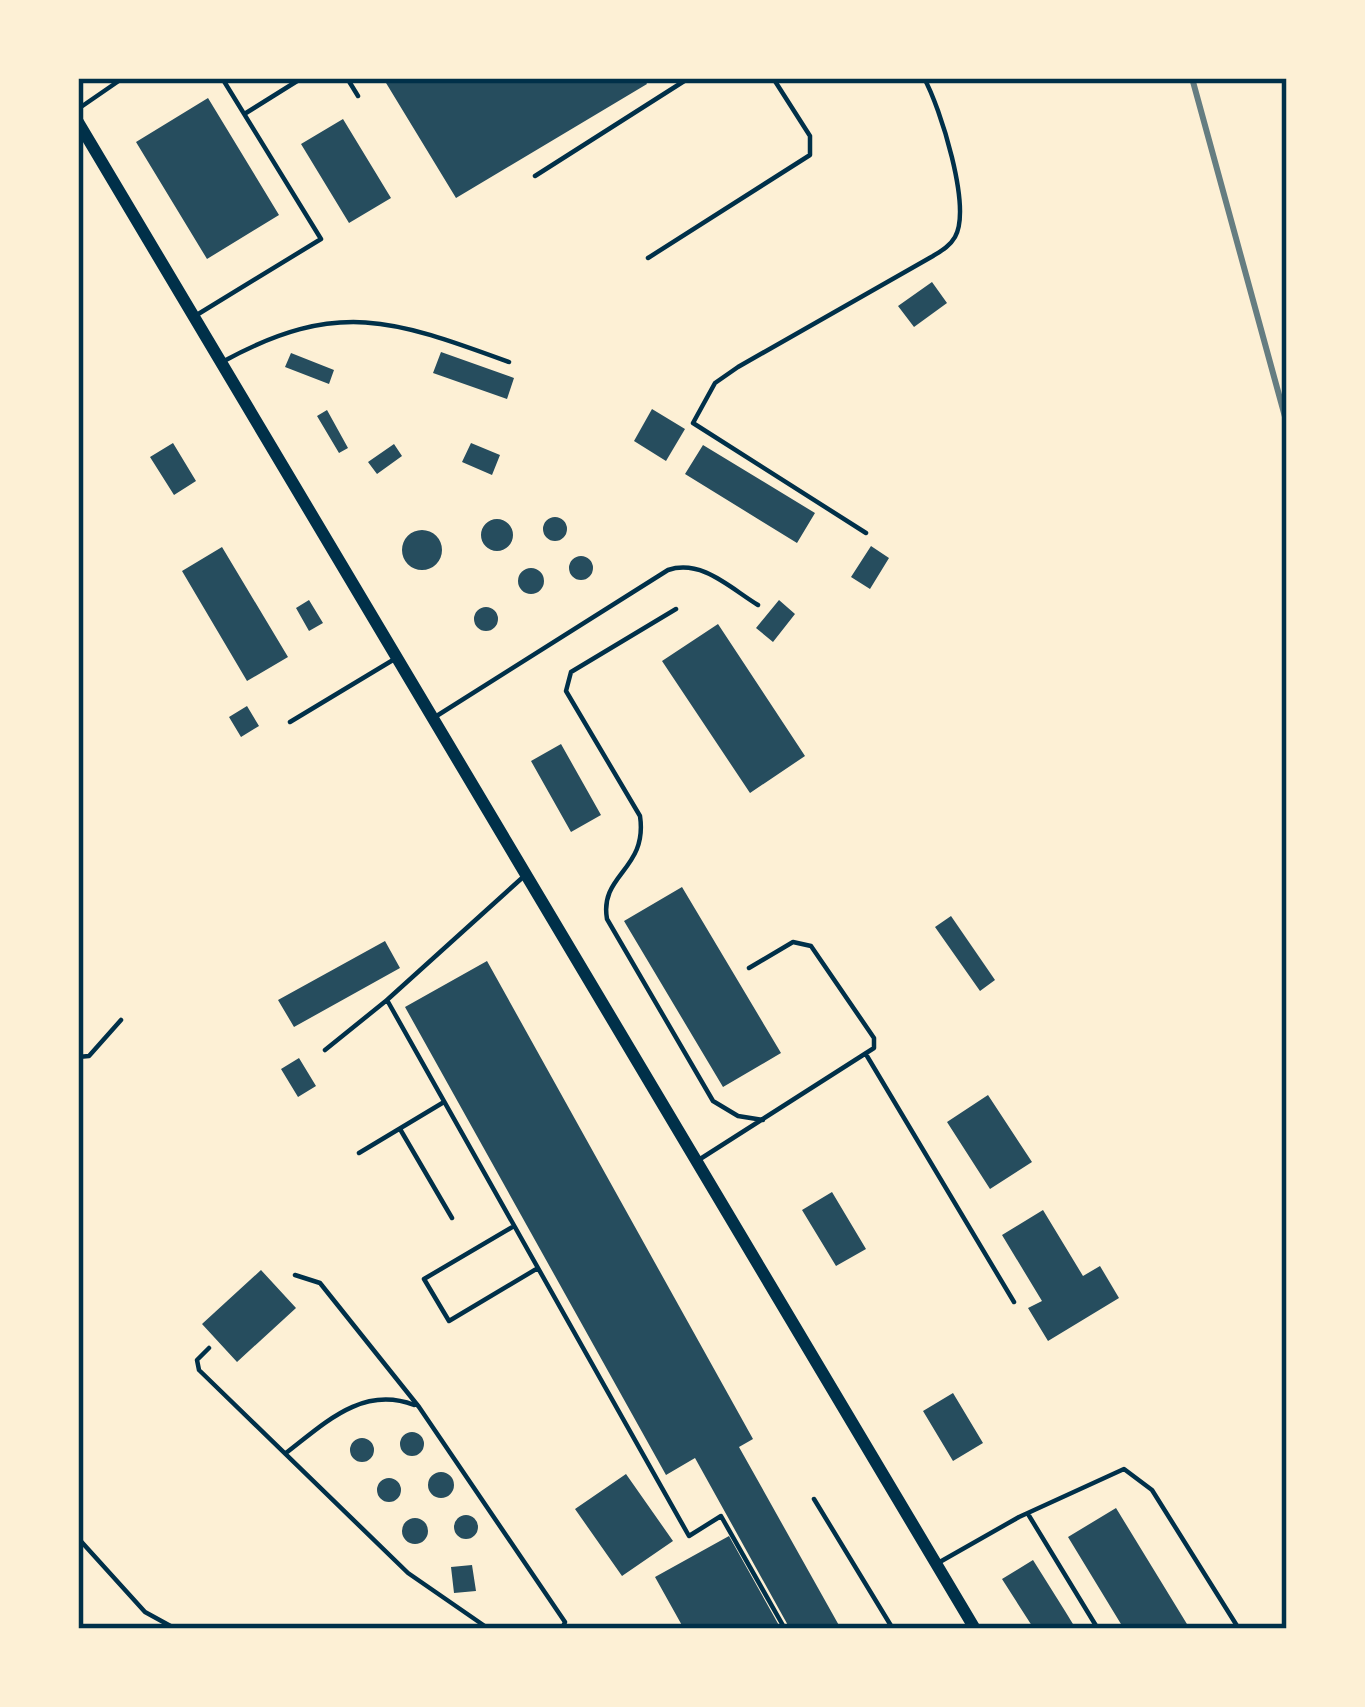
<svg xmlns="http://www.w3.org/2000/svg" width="1365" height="1707" font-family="Inter,sans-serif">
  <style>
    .building { fill: #264d5e }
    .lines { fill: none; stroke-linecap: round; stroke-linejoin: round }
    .service { stroke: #003049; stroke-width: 4.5 }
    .tertiary { stroke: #003049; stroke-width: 12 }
    .rail { stroke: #657d81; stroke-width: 6 }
    .neatline { fill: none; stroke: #003049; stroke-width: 4.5 }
  </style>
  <rect width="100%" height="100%" fill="#fdf0d5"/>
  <path class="building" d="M 383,78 L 644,78 L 647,84 L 456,198 Z
    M 208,98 L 279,215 L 207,259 L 136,142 Z
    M 343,119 L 391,198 L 349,223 L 301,144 Z
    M 932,282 L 947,303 L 914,327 L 898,306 Z
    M 441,352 L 514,378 L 507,399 L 433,373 Z
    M 291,353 L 334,370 L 329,384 L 285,367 Z
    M 652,409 L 685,429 L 666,461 L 634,441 Z
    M 327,410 L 348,448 L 339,453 L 317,416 Z
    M 173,443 L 196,481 L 174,495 L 150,457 Z
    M 471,443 L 500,455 L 492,475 L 462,462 Z
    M 394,444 L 402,456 L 377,474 L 368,462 Z
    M 703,445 L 815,513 L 797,543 L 685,474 Z
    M543 529a12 12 0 1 1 24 0a12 12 0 1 1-24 0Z
    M481 535a16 16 0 1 1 32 0a16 16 0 1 1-32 0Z
    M402 550a20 20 0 1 1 40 0a20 20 0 1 1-40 0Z
    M 871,546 L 889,558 L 870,589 L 851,577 Z
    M 222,547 L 288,657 L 247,681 L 182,571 Z
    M569 568a12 12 0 1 1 24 0a12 12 0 1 1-24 0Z
    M518 581a13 13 0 1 1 26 0a13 13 0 1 1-26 0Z
    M 309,600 L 323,623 L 309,631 L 296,608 Z
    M 779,600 L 795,614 L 773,642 L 756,628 Z
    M474 619a12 12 0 1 1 24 0a12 12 0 1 1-24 0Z
    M 718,624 L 805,756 L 750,793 L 662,661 Z
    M 247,706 L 259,726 L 241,737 L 229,717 Z
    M 561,744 L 601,815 L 571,832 L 531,761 Z
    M 682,887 L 781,1053 L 723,1087 L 624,921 Z
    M 951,916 L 995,980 L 980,991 L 935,927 Z
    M 385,941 L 400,968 L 294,1027 L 278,1000 Z
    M 487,961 L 753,1439 L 739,1447 L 841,1629 L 790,1629 L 695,1458 L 666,1475 L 405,1007 Z
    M 299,1058 L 316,1086 L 298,1097 L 281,1069 Z
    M 988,1095 L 1032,1162 L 990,1189 L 947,1122 Z
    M 832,1192 L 866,1249 L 836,1266 L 802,1210 Z
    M 1043,1210 L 1083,1276 L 1100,1266 L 1119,1298 L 1048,1341 L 1028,1308 L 1042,1301 L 1002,1235 Z
    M 261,1270 L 296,1308 L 237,1362 L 202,1324 Z
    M 953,1393 L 983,1443 L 953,1461 L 923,1411 Z
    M400 1444a12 12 0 1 1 24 0a12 12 0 1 1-24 0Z
    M350 1450a12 12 0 1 1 24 0a12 12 0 1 1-24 0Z
    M428 1485a13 13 0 1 1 26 0a13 13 0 1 1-26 0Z
    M 626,1474 L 673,1541 L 622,1576 L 575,1509 Z
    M377 1490a12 12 0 1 1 24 0a12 12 0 1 1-24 0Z
    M 1116,1508 L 1190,1629 L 1124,1629 L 1068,1537 Z
    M454 1527a12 12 0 1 1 24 0a12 12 0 1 1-24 0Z
    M402 1531a13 13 0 1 1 26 0a13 13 0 1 1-26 0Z
    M 729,1536 L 781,1629 L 684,1629 L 655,1577 Z
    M 1033,1560 L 1065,1611 L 1076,1629 L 1034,1629 L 1002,1579 Z
    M 472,1565 L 476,1591 L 454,1593 L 451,1567 Z"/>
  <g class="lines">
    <path class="service" d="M 347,78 L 358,96
      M 78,109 L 123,78
      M 246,113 L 302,78
      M 535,176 L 689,78
      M 648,258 L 810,155 L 810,136 L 773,78
      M 195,316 L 321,239 L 222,78
      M 224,361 C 338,299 394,320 509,362
      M 866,533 L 693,423 L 715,383 L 738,367 L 933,256 C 941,251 950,246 955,237 C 972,207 940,107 924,78
      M 676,609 L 571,672 L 566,691 L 640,816 C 648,870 599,874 607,919 L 713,1101 L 738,1116 L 763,1120
      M 435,717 L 668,570 C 702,559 730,588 758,605
      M 290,722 L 393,660
      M 522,878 L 387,1000 L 689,1536 L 721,1516 L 785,1629
      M 325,1050 L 387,1000
      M 867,1056 L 1014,1302
      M 78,1057 L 89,1056 L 121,1020
      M 400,1129 L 452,1218
      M 359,1153 L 444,1102
      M 697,1161 L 874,1048 L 874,1038 L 811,946 L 793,942 L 749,968
      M 514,1226 L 424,1279 L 449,1321 L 538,1268
      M 295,1275 L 320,1283 L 419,1407 L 565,1622 L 562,1629
      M 209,1348 L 197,1360 L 199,1370 L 408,1573 L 489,1629
      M 286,1453 C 324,1424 362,1385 414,1405
      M 814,1499 L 893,1629
      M 1028,1514 L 1098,1629
      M 78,1538 L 145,1612 L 176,1629
      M 938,1563 L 1019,1517 L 1124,1469 L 1152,1490 L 1239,1629"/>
    <path class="tertiary" d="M 78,122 L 975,1629"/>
    <path class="rail" d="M 1192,78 L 1287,424"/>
  </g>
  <rect width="1365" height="1707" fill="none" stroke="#fdf0d5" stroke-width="162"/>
  <rect x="81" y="81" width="1203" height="1545" class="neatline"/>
</svg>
